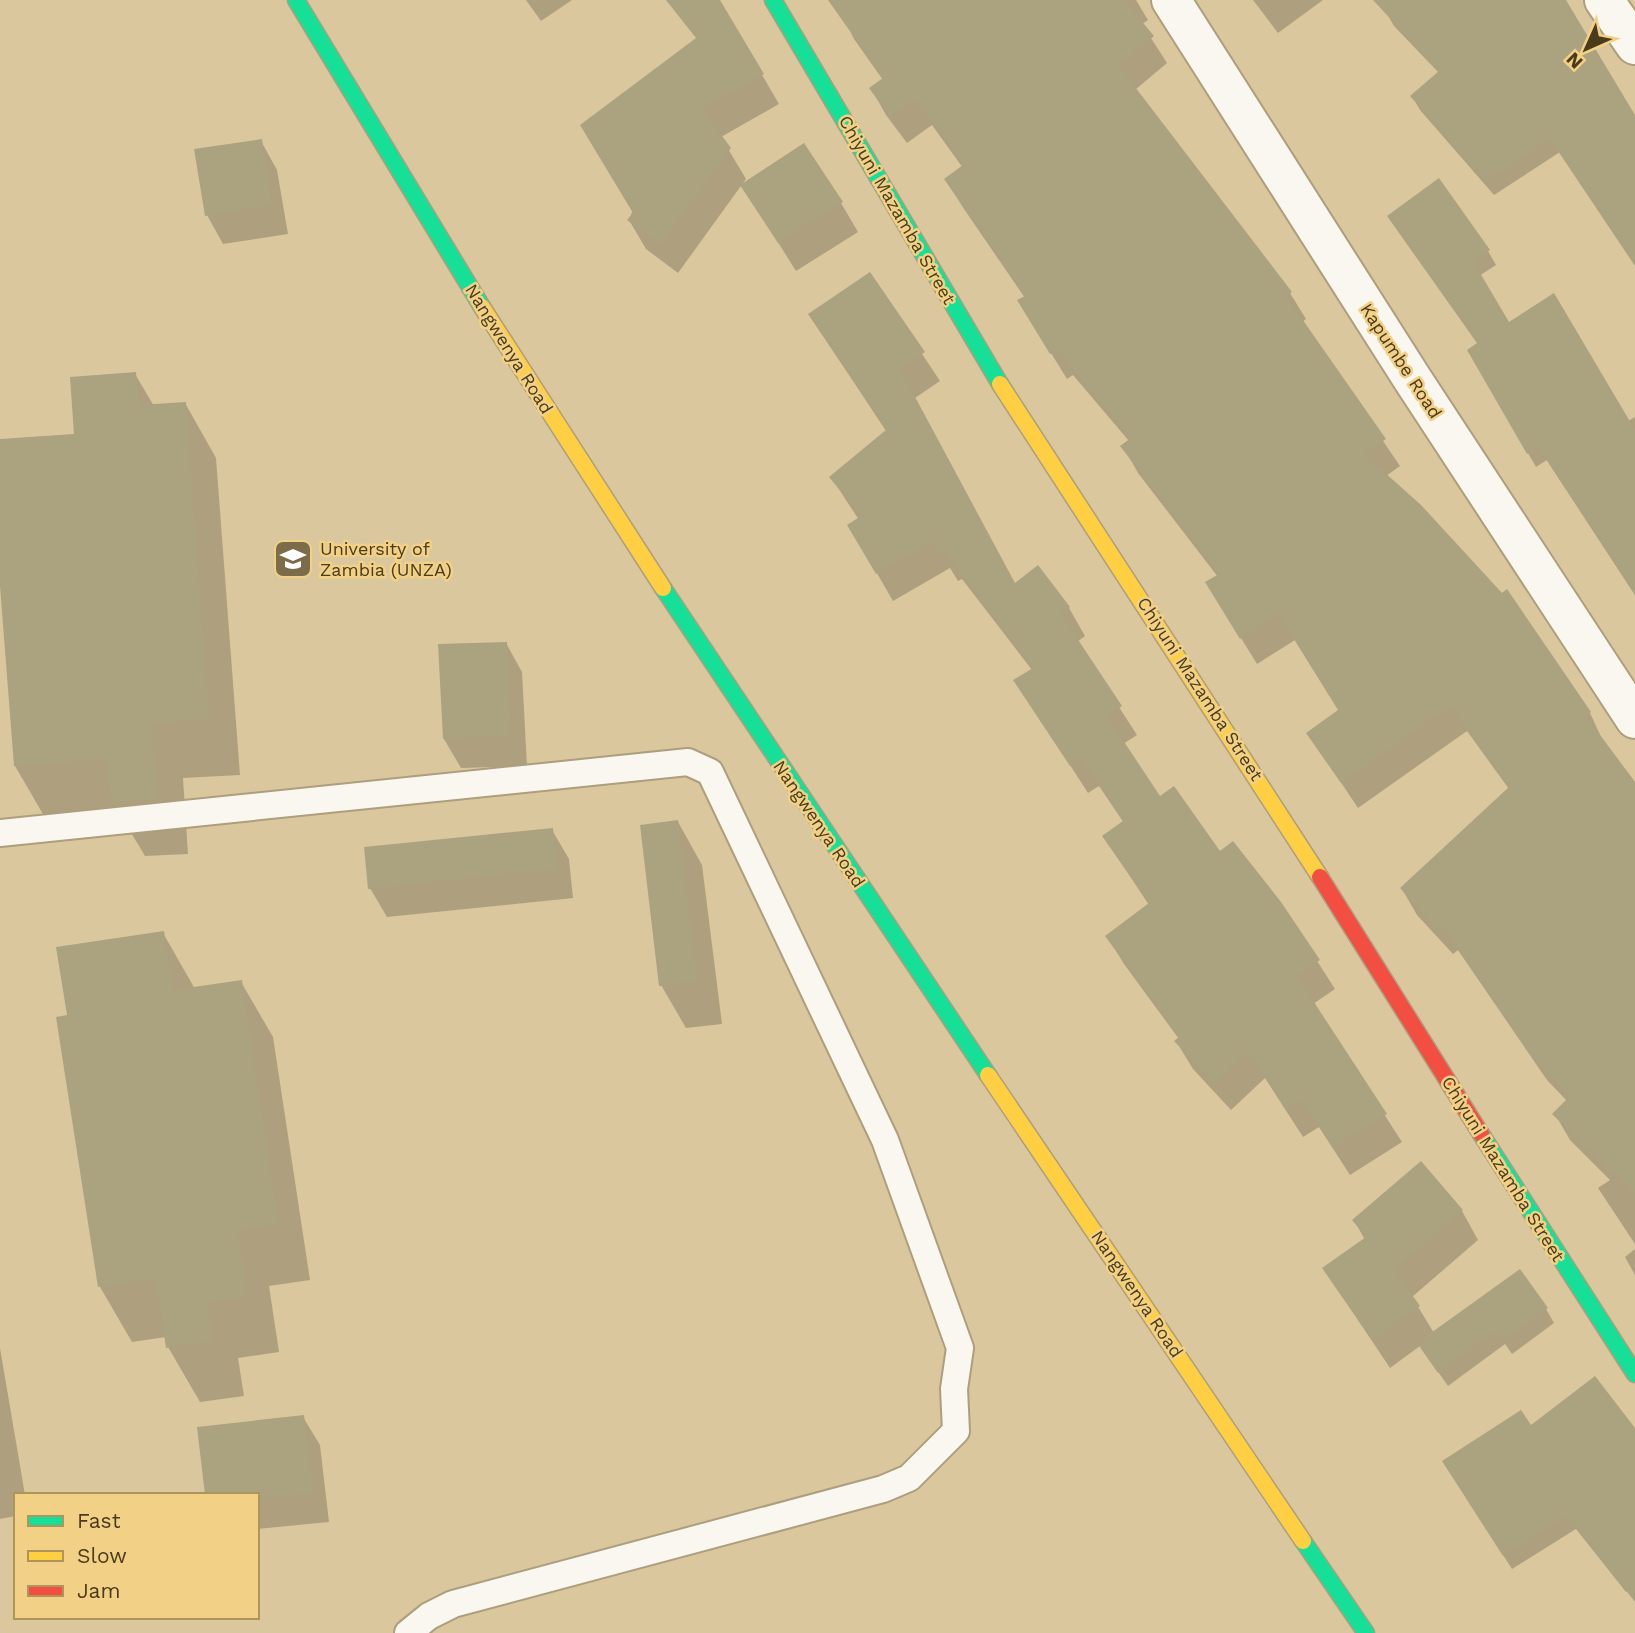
<svg xmlns="http://www.w3.org/2000/svg" width="1635" height="1633" font-family="'Work Sans',sans-serif">
  <style>
    .shadow { fill: #0003 }
    .building { fill: #aba280 }
    .lines { fill: none; stroke-linecap: round; stroke-linejoin: round }
    .lane-casing { stroke: #ad9e7d; stroke-width: 30 }
    .street-casing { stroke: #ad9e7d; stroke-width: 42 }
    .fast-casing { stroke: #ad9e7d; stroke-width: 19 }
    .slow-casing { stroke: #ad9e7d; stroke-width: 19 }
    .jam-casing { stroke: #ad9e7d; stroke-width: 19 }
    .lane { stroke: #f9f7f0; stroke-width: 26 }
    .street { stroke: #f9f7f0; stroke-width: 38 }
    .fast { stroke: #16e098; stroke-width: 16 }
    .slow { stroke: #ffcf43; stroke-width: 16 }
    .jam { stroke: #f24e42; stroke-width: 16 }
    .labels { text-anchor: middle; stroke-width: 5; stroke-linejoin: round; paint-order: stroke }
    .street-label { font-size: 18px; fill: #493b1c; stroke: #f2d186 }
    .poi-label { font-size: 18px; fill: #493b1c; stroke: #f2d186; text-anchor: start }
  </style>
  <rect width="100%" height="100%" fill="#dac79e"/>
  <path class="shadow" d="M 526,0 L 572,0 L 541,21 Z
    M 835,0 L 1136,0 L 1148,20 L 1142,24 L 1167,63 L 1135,90 L 1290,293 L 1306,319 L 1302,322 L 1400,466 L 1386,476 L 1502,595 L 1507,592 L 1590,713 L 1603,741 L 1635,782 L 1635,1244 L 1598,1188 L 1610,1180 L 1570,1140 L 1555,1114 L 1567,1101 L 1547,1080 L 1458,950 L 1453,954 L 1417,915 L 1402,889 L 1509,789 L 1467,731 L 1358,808 L 1308,733 L 1340,712 L 1295,640 L 1257,664 L 1223,609 L 1218,577 L 1138,473 L 1123,446 L 1129,441 L 1073,375 L 1067,379 L 1035,327 L 1025,298 L 962,206 L 946,179 L 963,168 L 932,125 L 907,143 L 886,115 L 871,88 L 883,80 L 854,39 Z
    M 1253,0 L 1323,0 L 1278,33 Z
    M 1398,0 L 1565,0 L 1635,119 L 1635,264 L 1560,152 L 1494,195 L 1420,110 L 1412,96 L 1439,73 L 1394,26 L 1386,12 Z
    M 723,8 L 779,104 L 721,137 L 746,179 L 678,273 L 646,249 L 629,220 L 697,39 Z
    M 261,141 L 277,170 L 288,234 L 223,244 L 207,215 Z
    M 742,185 L 841,203 L 858,232 L 796,271 Z
    M 1389,217 L 1488,251 L 1496,265 L 1479,276 L 1509,325 L 1628,421 L 1635,417 L 1635,595 L 1547,460 L 1536,467 L 1469,351 L 1478,344 Z
    M 869,274 L 940,381 L 915,398 L 1015,585 L 1038,567 L 1069,608 L 1085,636 L 1077,642 L 1137,735 L 1123,744 L 1159,798 L 1280,903 L 1335,989 L 1313,1004 L 1402,1142 L 1350,1175 L 1319,1127 L 1303,1137 L 1265,1078 L 1231,1110 L 1193,1069 L 1176,1041 L 1179,1039 L 1124,964 L 1107,936 L 1149,905 L 1104,837 L 1124,823 L 1099,786 L 1088,793 L 1016,681 L 1032,670 L 962,579 L 958,581 L 950,568 L 893,601 L 849,525 L 859,520 L 831,477 L 886,431 L 810,315 Z
    M 135,374 L 154,406 L 185,403 L 216,458 L 240,775 L 183,778 L 188,854 L 145,856 L 121,816 L 47,821 L 15,766 L 0,563 L 0,440 L 76,435 Z
    M 506,643 L 522,672 L 527,766 L 461,768 L 444,739 Z
    M 678,822 L 702,865 L 722,1024 L 686,1028 L 661,985 Z
    M 552,830 L 569,859 L 573,898 L 387,917 L 370,888 Z
    M 163,933 L 195,989 L 241,982 L 273,1037 L 310,1280 L 269,1286 L 279,1352 L 238,1358 L 244,1396 L 200,1402 L 168,1347 L 166,1337 L 132,1342 L 100,1287 L 69,1016 Z
    M 1462,1211 L 1478,1240 L 1412,1297 L 1434,1333 L 1546,1309 L 1554,1323 L 1512,1354 L 1505,1344 L 1448,1386 L 1420,1346 L 1390,1368 L 1324,1269 L 1365,1240 L 1354,1220 Z
    M 1635,1249 L 1635,1275 L 1625,1257 Z
    M 0,1348 L 25,1495 L 16,1495 L 16,1516 L 0,1519 Z
    M 303,1417 L 320,1445 L 329,1522 L 257,1529 L 257,1495 Z
    M 1635,1431 L 1635,1586 L 1626,1592 L 1576,1529 L 1512,1569 L 1452,1475 Z"/>
  <path class="building" d="M 666,0 L 720,0 L 764,74 L 702,109 L 731,148 L 661,245 L 627,220 L 633,213 L 580,125 L 696,38 Z
    M 828,0 L 1124,0 L 1154,36 L 1119,66 L 1292,292 L 1286,296 L 1386,439 L 1364,454 L 1421,505 L 1502,593 L 1507,589 L 1591,712 L 1586,716 L 1635,782 L 1635,1194 L 1552,1114 L 1570,1096 L 1530,1054 L 1441,925 L 1437,929 L 1400,888 L 1509,787 L 1451,706 L 1341,783 L 1306,733 L 1338,710 L 1279,615 L 1240,639 L 1205,582 L 1219,574 L 1120,446 L 1131,438 L 1057,350 L 1050,354 L 1017,300 L 1025,296 L 944,179 L 963,165 L 915,100 L 890,117 L 869,88 L 883,78 Z
    M 1373,0 L 1566,0 L 1635,115 L 1635,266 L 1550,139 L 1485,182 L 1410,96 L 1439,71 Z
    M 262,139 L 272,205 L 205,216 L 194,149 Z
    M 804,143 L 843,202 L 778,243 L 740,185 Z
    M 1439,178 L 1490,250 L 1473,261 L 1509,322 L 1554,293 L 1635,430 L 1635,595 L 1538,447 L 1527,454 L 1467,350 L 1477,343 L 1387,216 Z
    M 870,272 L 925,352 L 900,369 L 1015,583 L 1038,565 L 1070,607 L 1061,614 L 1122,706 L 1107,716 L 1160,796 L 1174,786 L 1220,851 L 1233,841 L 1281,902 L 1320,960 L 1297,976 L 1387,1114 L 1333,1148 L 1302,1100 L 1286,1110 L 1248,1051 L 1214,1083 L 1174,1041 L 1179,1037 L 1105,936 L 1149,903 L 1102,836 L 1123,821 L 1082,759 L 1070,766 L 1013,680 L 1033,668 L 945,552 L 940,554 L 933,541 L 876,574 L 847,525 L 861,516 L 829,477 L 886,430 L 808,314 Z
    M 136,372 L 139,405 L 186,402 L 209,720 L 152,724 L 158,799 L 111,802 L 107,760 L 14,766 L 0,586 L 0,439 L 74,434 L 70,377 Z
    M 507,642 L 511,737 L 443,739 L 438,644 Z
    M 678,820 L 698,981 L 659,986 L 640,825 Z
    M 553,828 L 558,869 L 368,889 L 364,847 Z
    M 164,931 L 173,990 L 242,980 L 279,1225 L 238,1231 L 248,1297 L 208,1303 L 213,1341 L 166,1348 L 156,1279 L 98,1287 L 56,1017 L 67,1015 L 56,947 Z
    M 1421,1161 L 1463,1210 L 1394,1269 L 1420,1306 L 1372,1340 L 1322,1268 L 1366,1237 L 1352,1220 Z
    M 1520,1269 L 1548,1308 L 1503,1341 L 1496,1331 L 1438,1373 L 1417,1343 Z
    M 1595,1376 L 1635,1428 L 1635,1602 L 1567,1516 L 1503,1556 L 1442,1461 L 1521,1410 L 1531,1425 Z
    M 304,1415 L 314,1493 L 257,1499 L 257,1495 L 205,1495 L 197,1427 Z"/>
  <g class="lines">
    <defs>
      <path id="lane" d="M 0,833 L 688,762 L 710,772 L 885,1140 L 960,1348 L 954,1389 L 956,1431 L 909,1478 L 883,1489 L 453,1604 L 429,1616 L 408,1633"/>
      <path id="street" d="M 1171,0 L 1413,380 L 1635,719
        M 1604,0 L 1635,45"/>
      <path id="fast" d="M 296,0 L 482,307
        M 773,0 L 1000,384
        M 663,588 L 988,1075
        M 1481,1134 L 1635,1374
        M 1303,1541 L 1366,1633"/>
      <path id="slow" d="M 482,307 L 663,588
        M 1000,384 L 1320,877
        M 988,1075 L 1303,1541"/>
      <path id="jam" d="M 1320,877 L 1481,1134"/>
    </defs>
    <use href="#lane" class="lane-casing"/>
    <use href="#street" class="street-casing"/>
    <use href="#fast" class="fast-casing"/>
    <use href="#slow" class="slow-casing"/>
    <use href="#jam" class="jam-casing"/>
    <use href="#lane" class="lane"/>
    <use href="#street" class="street"/>
    <use href="#fast" class="fast"/>
    <use href="#slow" class="slow"/>
    <use href="#jam" class="jam"/>
  </g>
  <defs>
    <symbol id="university-square" viewBox="-11 -11 22 22"><rect x="-9" y="-9" width="18" height="18" rx="4" fill="#7c6c4a" stroke="#f2d186"/><path d="M0-5L7-2L0 1L-7-2ZM-4 1L0 2.5L4 1V4Q0 6-4 4Z" fill="#fff"/></symbol>
  </defs>
  <g fill-rule="evenodd">
    <use href="#university-square" x="271" y="537" width="44" height="44"/>
  </g>
  <g class="labels">
    <g class="street-label">
      <text transform="translate(897 210) rotate(60)" y="6">Chiyuni Mazamba Street</text>
      <text transform="translate(509 349) rotate(58)" y="6">Nangwenya Road</text>
      <text transform="translate(1401 361) rotate(57)" y="6">Kapumbe Road</text>
      <text transform="translate(1200 689) rotate(57)" y="6">Chiyuni Mazamba Street</text>
      <text transform="translate(819 824) rotate(56)" y="6">Nangwenya Road</text>
      <text transform="translate(1503 1169) rotate(58)" y="6">Chiyuni Mazamba Street</text>
      <text transform="translate(1137 1294) rotate(56)" y="6">Nangwenya Road</text>
    </g>
    <g class="poi-label">
      <text x="320" y="555">University of<tspan x="320" dy="21">Zambia (UNZA)</tspan></text>
    </g>
  </g>
  <rect x="14" y="1493" width="245" height="126" fill="#f2d186" stroke="#ae955c" stroke-width="2"/>
  <rect x="28" y="1516" width="35" height="10" fill="#16e098" stroke="#ae955c" stroke-width="2"/>
  <text x="77" y="1528" font-size="21" fill="#493b1c">Fast</text>
  <rect x="28" y="1551" width="35" height="10" fill="#ffcf43" stroke="#ae955c" stroke-width="2"/>
  <text x="77" y="1563" font-size="21" fill="#493b1c">Slow</text>
  <rect x="28" y="1586" width="35" height="10" fill="#f24e42" stroke="#ae955c" stroke-width="2"/>
  <text x="77" y="1598" font-size="21" fill="#493b1c">Jam</text>
  <g transform="translate(1586 49) rotate(225)" stroke="#f2d186" stroke-width="5" paint-order="stroke">
  <path d="M0-5L12 26L0 18L-12 26Z" fill="#493b1c"/>
  <text y="-10" font-size="19" font-weight="bold" text-anchor="middle" fill="#493b1c">N</text>
  </g>
</svg>
